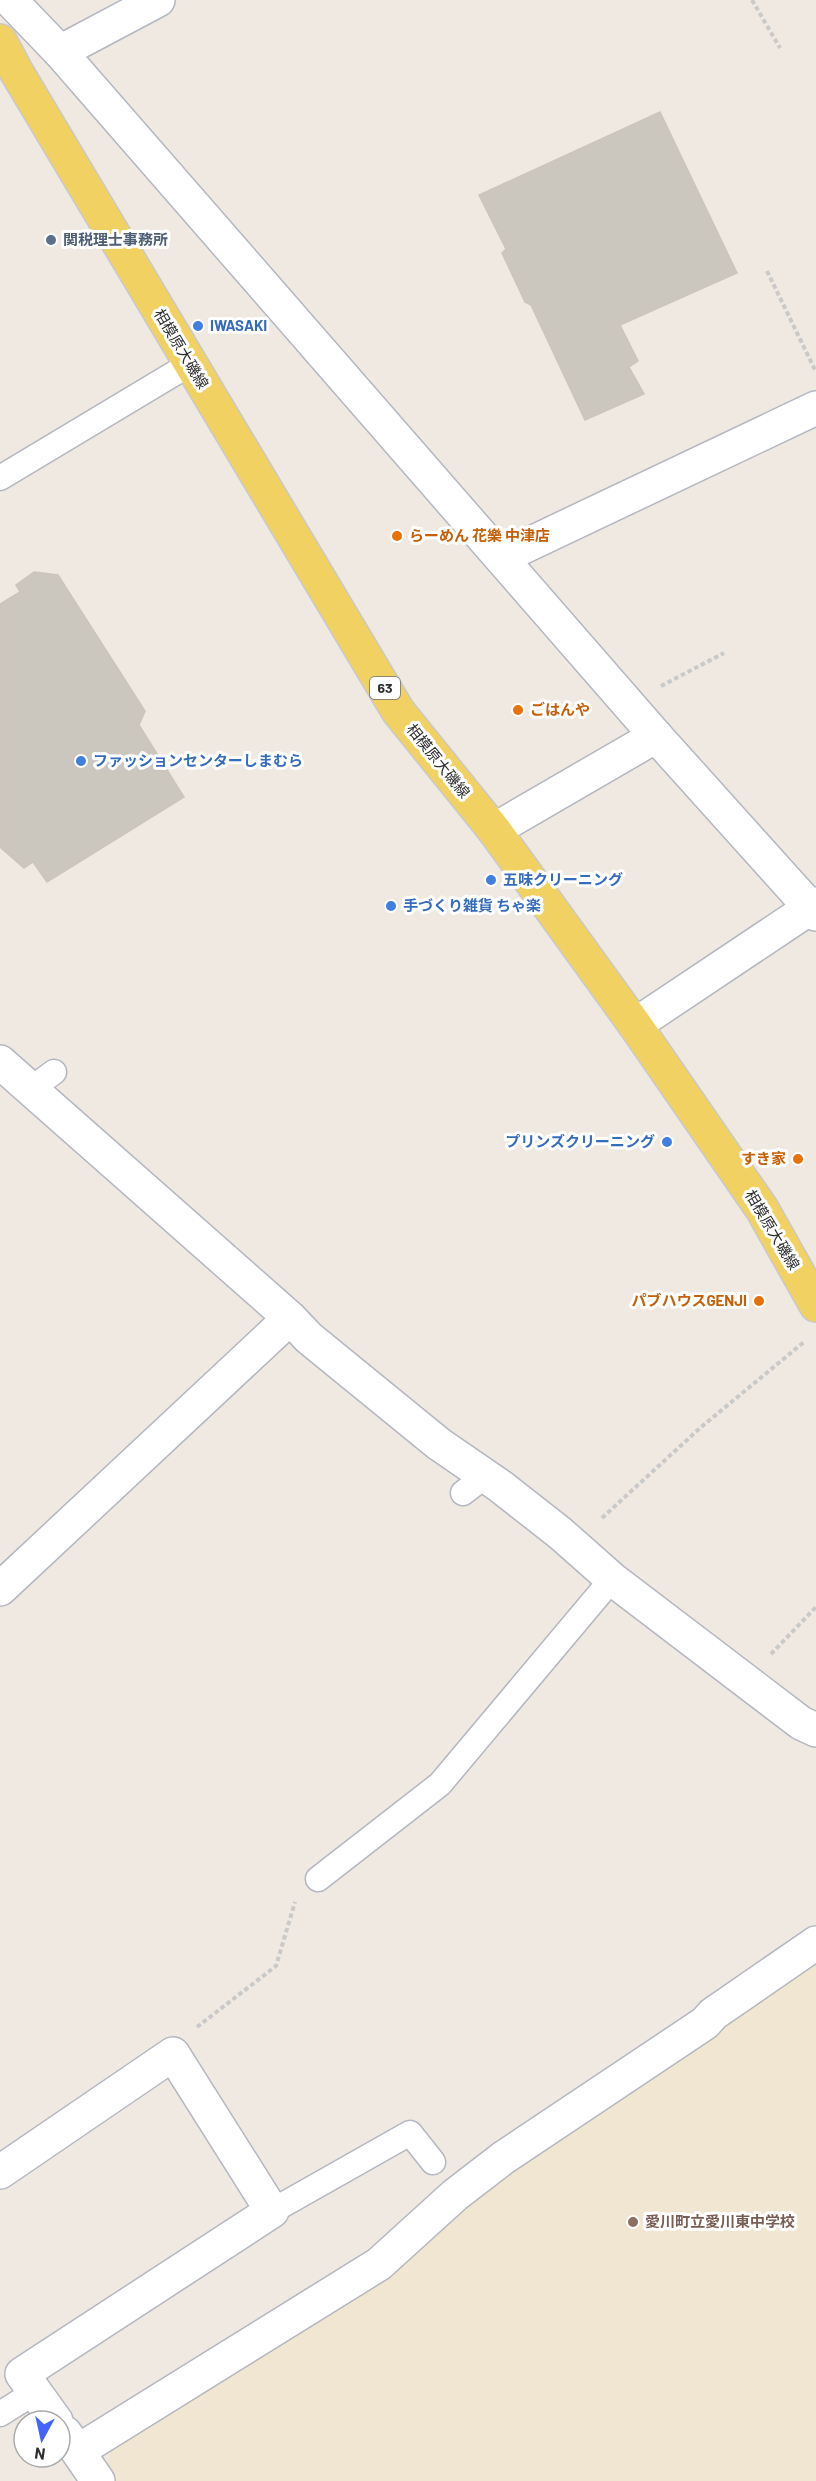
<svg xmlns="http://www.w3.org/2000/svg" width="816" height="2481" font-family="Barlow,'Noto Sans JP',sans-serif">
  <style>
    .education { fill: #f0e6d1 }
    .building { fill: #cbc7bf; stroke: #cbc5ba; stroke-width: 1.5 }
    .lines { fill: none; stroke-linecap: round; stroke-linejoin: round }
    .service-casing { stroke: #b4b7c1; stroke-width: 27 }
    .minor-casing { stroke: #b4b7c1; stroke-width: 36 }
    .tertiary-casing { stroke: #b4b7c1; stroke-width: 36 }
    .primary-casing { stroke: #c9c9c9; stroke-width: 36 }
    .path { stroke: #c9c9c9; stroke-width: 4; stroke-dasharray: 4.5 3; stroke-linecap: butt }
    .service { stroke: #fff; stroke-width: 24 }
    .minor { stroke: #fff; stroke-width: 33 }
    .tertiary { stroke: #fff; stroke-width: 33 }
    .primary { stroke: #f2d163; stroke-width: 33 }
    .service-dot { fill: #5c6f8a; stroke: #fff; stroke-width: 2 }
    .shop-dot { fill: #3f7fe0; stroke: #fff; stroke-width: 2 }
    .food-dot { fill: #e8710a; stroke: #fff; stroke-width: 2 }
    .education-dot { fill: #8d6e63; stroke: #fff; stroke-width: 2 }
    .labels { text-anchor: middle; stroke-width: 6; stroke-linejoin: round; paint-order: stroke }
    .shield { fill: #fff; stroke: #6d6d6d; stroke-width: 1.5 }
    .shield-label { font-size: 14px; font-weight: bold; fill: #2e2e2e }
    .service-label { font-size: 15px; font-weight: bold; fill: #4e5e75; stroke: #fff; text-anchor: start }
    .shop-label { font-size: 15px; font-weight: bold; fill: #366cbe; stroke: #fff; text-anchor: start }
    .street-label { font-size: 15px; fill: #2e2e2e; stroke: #fff }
    .food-label { font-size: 15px; font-weight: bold; fill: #c56008; stroke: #fff; text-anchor: start }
    .education-label { font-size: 15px; font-weight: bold; fill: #785e54; stroke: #fff; text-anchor: start }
  </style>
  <rect width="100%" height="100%" fill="#efe9e1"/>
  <path class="education" d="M 816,1961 L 816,2481 L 109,2481 L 106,2476 L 112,2444 L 393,2271 L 508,2173 Z"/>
  <path class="building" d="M 660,112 L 737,273 L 620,325 L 638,361 L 629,367 L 644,394 L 585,420 L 531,305 L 525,302 L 502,253 L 506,249 L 479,195 Z
    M 34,572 L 58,575 L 145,711 L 139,725 L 184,797 L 47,882 L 33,862 L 24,868 L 0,847 L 0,604 L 20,592 L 16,585 Z"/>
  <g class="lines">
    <defs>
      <path id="service" d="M 0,478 L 190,364
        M 31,1089 L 54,1072
        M 463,1493 L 485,1476
        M 318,1879 L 440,1784 L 612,1579
        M 272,2211 L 410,2133 L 433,2162
        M 0,2414 L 35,2392"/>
      <path id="minor" d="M 60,52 L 158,0
        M 502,557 L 816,408
        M 494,830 L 656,736
        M 635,1025 L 816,904
        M 0,1062 L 290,1318 L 309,1338 L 439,1444 L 500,1486 L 560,1533 L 612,1579 L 801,1723 L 816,1730
        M 0,1589 L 290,1318
        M 0,2172 L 173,2054 L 272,2211 L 22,2374 L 56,2421
        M 65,2433 L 98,2481
        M 78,2451 L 379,2264 L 455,2195 L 503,2158 L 705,2023 L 713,2014 L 816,1943"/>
      <path id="tertiary" d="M 10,0 L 60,52 L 656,736 L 816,914"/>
      <path id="primary" d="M 0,41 L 16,71 L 398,711 L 494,830 L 635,1025 L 762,1209 L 816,1305"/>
    </defs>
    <use href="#service" class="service-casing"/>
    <use href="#minor" class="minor-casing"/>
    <use href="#tertiary" class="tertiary-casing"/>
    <use href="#primary" class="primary-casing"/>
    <path class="path" d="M 752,0 L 780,48
      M 767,271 L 816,372
      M 661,686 L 724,653
      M 602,1518 L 700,1428 L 804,1342
      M 771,1654 L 816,1607
      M 197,2027 L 276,1966 L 295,1902"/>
    <use href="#service" class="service"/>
    <use href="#minor" class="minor"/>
    <use href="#tertiary" class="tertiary"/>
    <use href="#primary" class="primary"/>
  </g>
  <circle class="service-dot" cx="51" cy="240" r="6"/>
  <g class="shop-dot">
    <circle cx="198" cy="326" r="6"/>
    <circle cx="81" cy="761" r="6"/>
    <circle cx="491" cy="880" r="6"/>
    <circle cx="391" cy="906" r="6"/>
    <circle cx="667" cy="1142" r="6"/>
  </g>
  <g class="food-dot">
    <circle cx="397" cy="536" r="6"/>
    <circle cx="518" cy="710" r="6"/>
    <circle cx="798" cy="1159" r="6"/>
    <circle cx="759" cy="1301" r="6"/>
  </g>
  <circle class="education-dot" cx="633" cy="2222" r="6"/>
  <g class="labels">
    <rect class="shield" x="370" y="677" width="30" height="22" rx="4.5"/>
    <g class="shield-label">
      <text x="385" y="693">63</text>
    </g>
    <g class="service-label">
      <text x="63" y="245">関税理士事務所</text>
    </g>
    <g class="shop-label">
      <text x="210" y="331">IWASAKI</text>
      <text x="93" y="766">ファッションセンターしまむら</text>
      <text x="503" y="885">五味クリーニング</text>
      <text x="403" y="911">手づくり雑貨 ちゃ楽</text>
      <text x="655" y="1147" text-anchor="end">プリンズクリーニング</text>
    </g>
    <g class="street-label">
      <text transform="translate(181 349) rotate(59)" y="5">相模原大磯線</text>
      <text transform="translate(438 761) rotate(51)" y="5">相模原大磯線</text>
      <text transform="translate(772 1230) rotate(59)" y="5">相模原大磯線</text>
    </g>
    <g class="food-label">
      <text x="409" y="541">らーめん 花樂 中津店</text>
      <text x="530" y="715">ごはんや</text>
      <text x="786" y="1164" text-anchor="end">すき家</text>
      <text x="747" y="1306" text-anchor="end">パブハウスGENJI</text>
    </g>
    <g class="education-label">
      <text x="645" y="2227">愛川町立愛川東中学校</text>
    </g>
  </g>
  <g transform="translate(42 2439) rotate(188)"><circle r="28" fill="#ffffff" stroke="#ababab" stroke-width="1.5"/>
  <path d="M0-4.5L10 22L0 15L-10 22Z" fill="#4264fb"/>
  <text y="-9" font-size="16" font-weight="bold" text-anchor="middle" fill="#2e2e2e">N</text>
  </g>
</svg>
